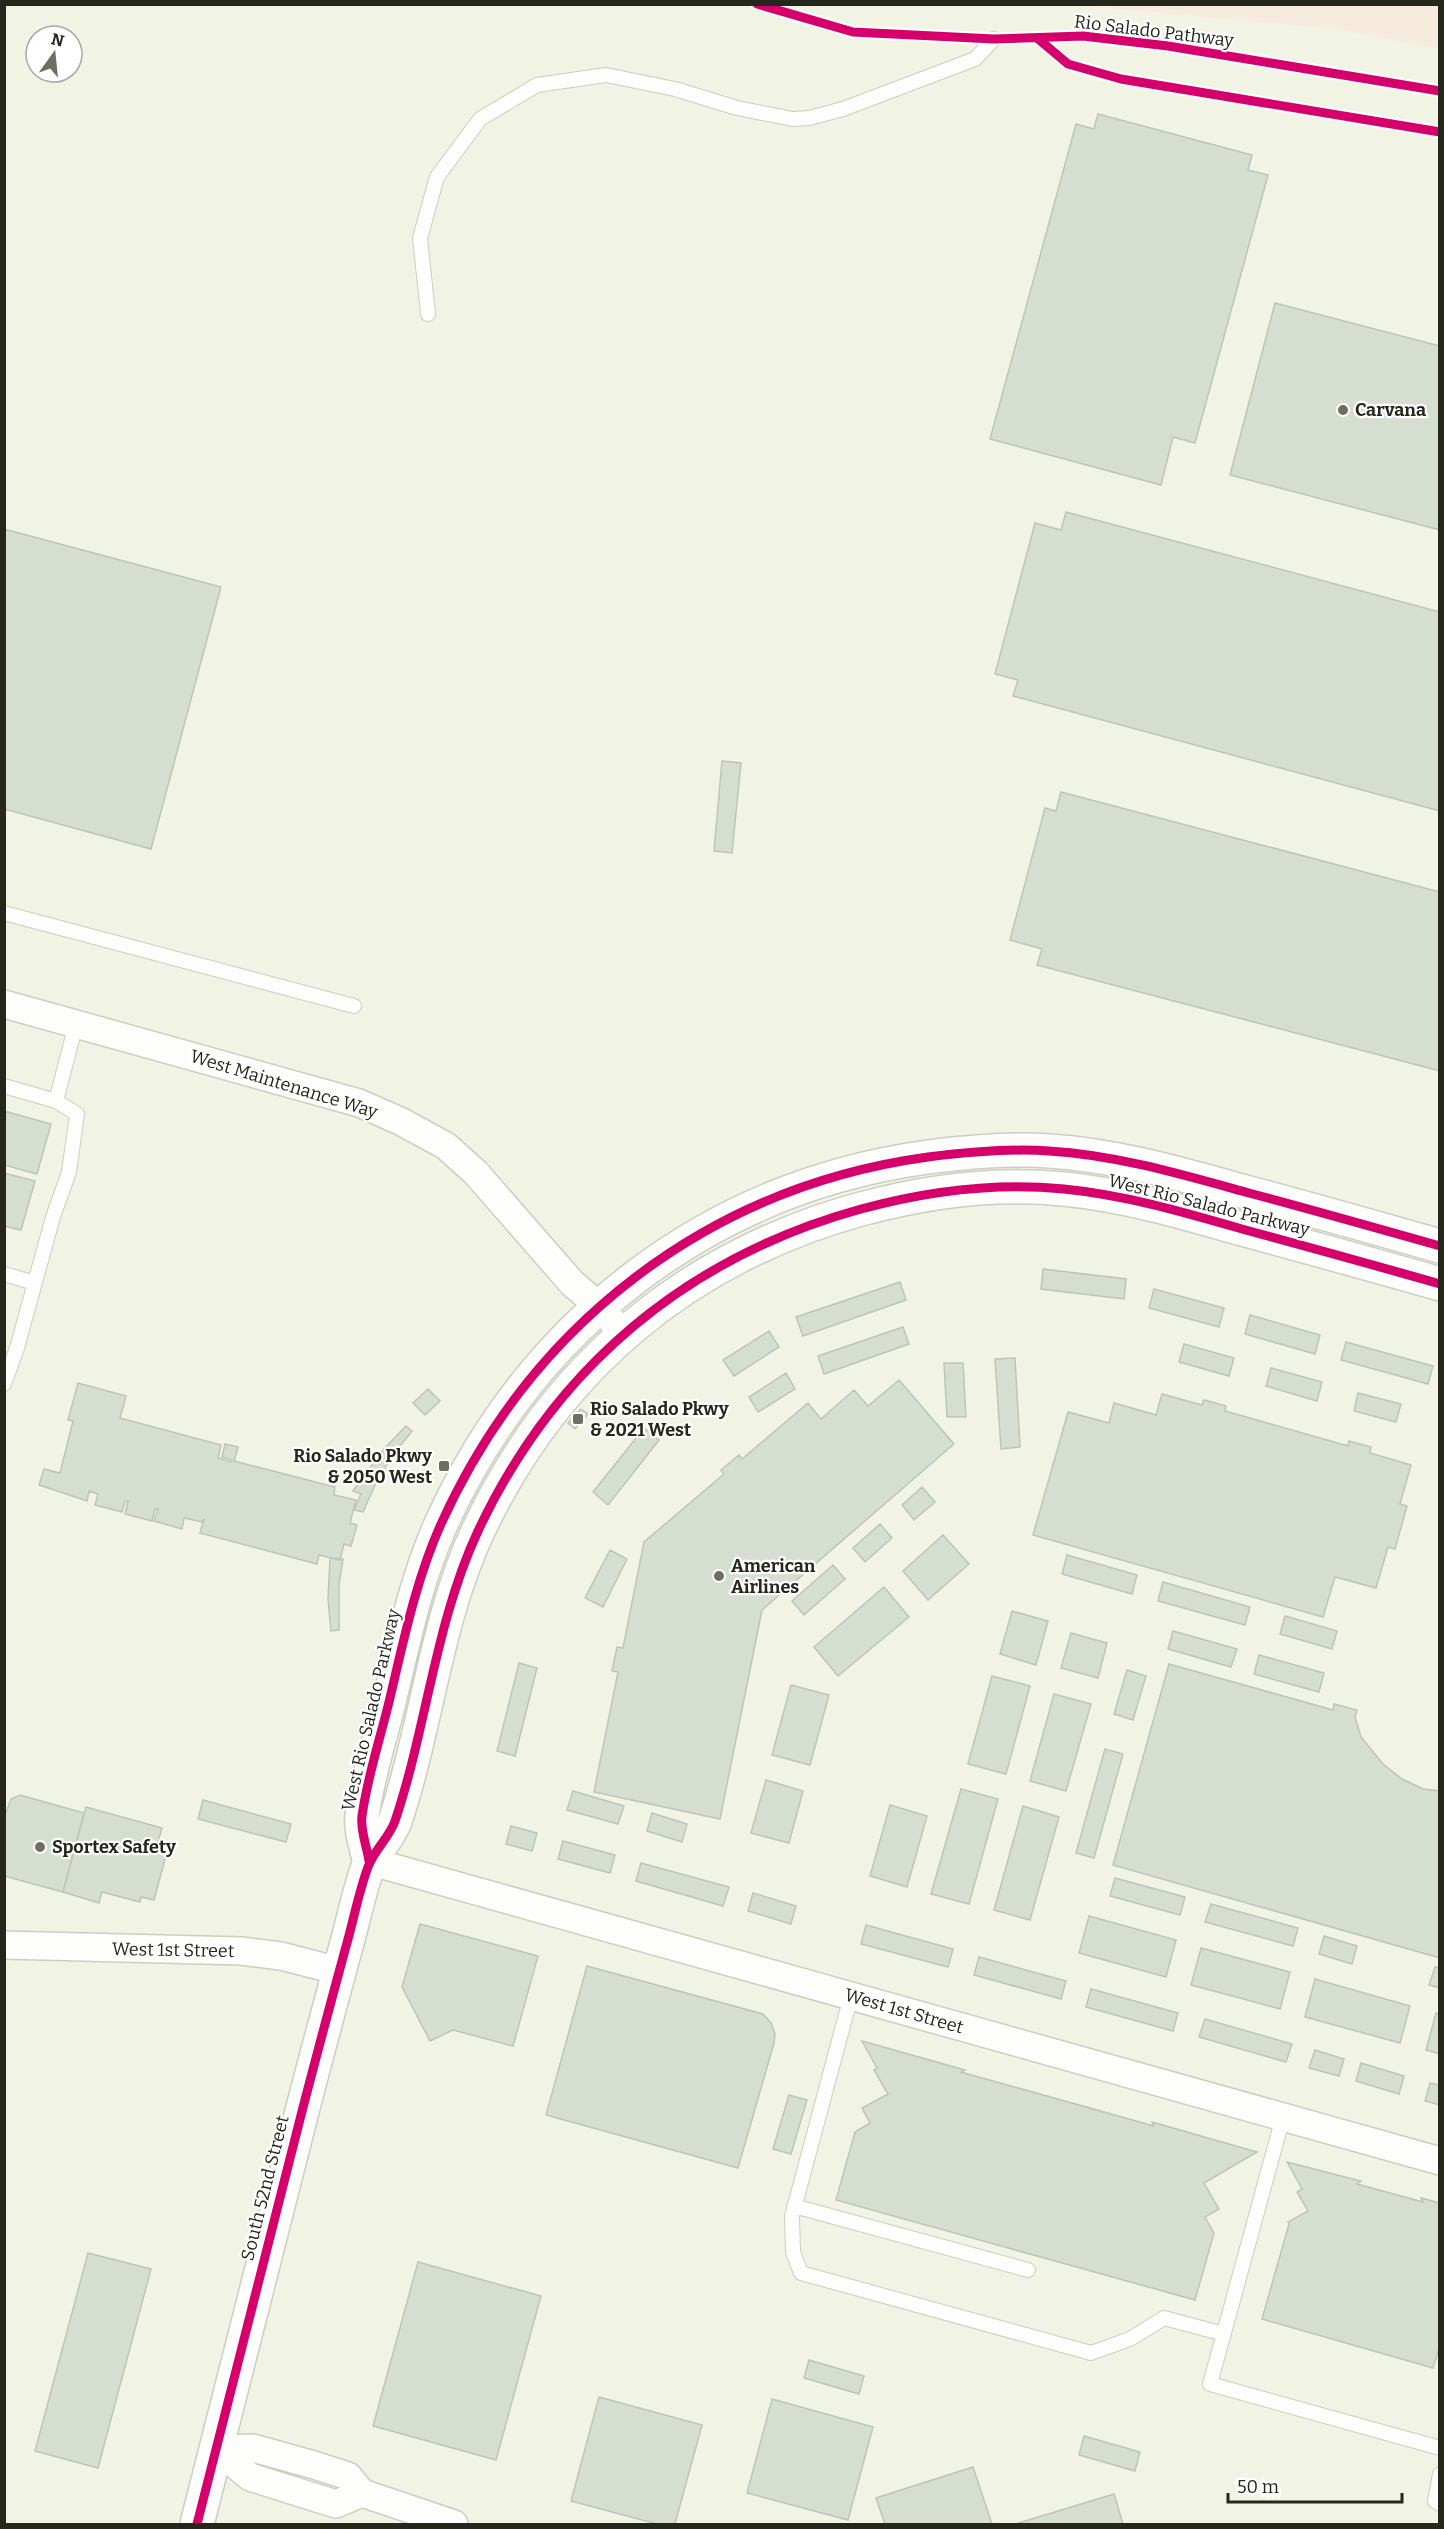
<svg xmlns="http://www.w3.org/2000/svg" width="1444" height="2529" font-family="Bitter,serif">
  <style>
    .green { fill: #f6ebdc }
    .building { fill: #d5ded0; stroke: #bec4b9; stroke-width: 1.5 }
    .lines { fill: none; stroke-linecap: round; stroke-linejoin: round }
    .service-casing { stroke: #cbcec1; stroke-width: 16 }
    .minor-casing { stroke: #cbcec1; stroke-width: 30 }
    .secondary-casing { stroke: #cbcec1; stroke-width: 36 }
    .service { stroke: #fdfdfb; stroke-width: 14 }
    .minor { stroke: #fdfdfb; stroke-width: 27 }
    .secondary { stroke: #fdfdfb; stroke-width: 33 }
    .cycleway-casing { stroke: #fff; stroke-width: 13 }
    .cycleway { stroke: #d6006c; stroke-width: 9 }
    .poi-dot { fill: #6c6f62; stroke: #fff; stroke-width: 2 }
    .labels { text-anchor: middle; stroke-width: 4.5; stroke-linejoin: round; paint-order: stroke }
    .street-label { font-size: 18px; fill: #25271c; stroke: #fff }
    .poi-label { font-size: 18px; font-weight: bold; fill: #25271c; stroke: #fff; text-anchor: start }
  </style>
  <rect width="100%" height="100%" fill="#f1f4e4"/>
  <path class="green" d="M 1073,5 L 1439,5 L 1439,49 L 1338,29 Z"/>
  <path class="building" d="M 1098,114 L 1252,155 L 1248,170 L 1268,175 L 1195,443 L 1173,437 L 1161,485 L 990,439 L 1076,124 L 1094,129 Z
    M 1275,303 L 1440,346 L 1440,530 L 1230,475 Z
    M 1066,512 L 1440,612 L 1440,811 L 1013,696 L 1018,680 L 995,674 L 1035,523 L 1061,530 Z
    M 4,529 L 221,587 L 151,849 L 4,809 Z
    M 722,761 L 741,763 L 732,853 L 714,851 Z
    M 1061,792 L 1440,892 L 1440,1071 L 1037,965 L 1042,949 L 1010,940 L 1045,808 L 1056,811 Z
    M 4,1111 L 51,1124 L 37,1174 L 4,1165 Z
    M 4,1173 L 35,1181 L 21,1230 L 4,1226 Z
    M 1043,1269 L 1126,1279 L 1124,1299 L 1041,1289 Z
    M 900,1282 L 906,1300 L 803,1336 L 796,1317 Z
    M 1154,1289 L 1224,1308 L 1219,1327 L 1149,1308 Z
    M 1250,1315 L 1320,1335 L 1315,1354 L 1245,1334 Z
    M 903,1327 L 909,1344 L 824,1374 L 818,1356 Z
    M 769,1331 L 779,1347 L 734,1376 L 723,1360 Z
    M 1346,1342 L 1433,1366 L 1428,1384 L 1341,1360 Z
    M 1184,1344 L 1234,1358 L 1229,1376 L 1179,1362 Z
    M 1015,1358 L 1020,1447 L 1001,1449 L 995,1359 Z
    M 944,1363 L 963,1363 L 966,1417 L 947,1417 Z
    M 1271,1368 L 1322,1382 L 1317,1401 L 1266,1386 Z
    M 786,1373 L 795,1389 L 758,1412 L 749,1397 Z
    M 899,1380 L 954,1444 L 762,1610 L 720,1819 L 594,1792 L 618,1672 L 612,1671 L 617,1647 L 623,1648 L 644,1542 L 724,1474 L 721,1470 L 739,1455 L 742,1459 L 808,1403 L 821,1419 L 854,1390 L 868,1406 Z
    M 78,1383 L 126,1396 L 120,1418 L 221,1445 L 218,1458 L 231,1462 L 232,1460 L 222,1457 L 225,1444 L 238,1447 L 234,1461 L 335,1487 L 334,1495 L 356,1500 L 350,1523 L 357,1525 L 351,1546 L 344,1544 L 340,1560 L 319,1555 L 317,1564 L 200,1533 L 204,1519 L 202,1522 L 184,1518 L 182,1529 L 154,1521 L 158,1509 L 155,1509 L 152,1521 L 125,1514 L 128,1501 L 125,1501 L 122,1512 L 95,1505 L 98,1494 L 89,1491 L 87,1501 L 39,1485 L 44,1469 L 60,1473 L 73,1421 L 68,1420 Z
    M 428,1389 L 440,1401 L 425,1415 L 413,1403 Z
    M 1358,1393 L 1401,1404 L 1396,1422 L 1354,1411 Z
    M 1162,1394 L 1202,1405 L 1204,1400 L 1226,1406 L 1225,1411 L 1348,1446 L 1349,1441 L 1371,1447 L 1370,1453 L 1411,1465 L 1400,1504 L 1407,1506 L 1395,1549 L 1388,1547 L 1376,1588 L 1335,1577 L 1323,1617 L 1033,1535 L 1068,1412 L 1109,1423 L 1114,1403 L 1156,1415 Z
    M 581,1409 L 588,1414 L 575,1429 L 568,1423 Z
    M 406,1426 L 412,1431 L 392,1456 L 376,1483 L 363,1512 L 354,1510 L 361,1494 L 353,1491 L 383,1450 Z
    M 644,1428 L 659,1440 L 608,1505 L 593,1492 Z
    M 922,1487 L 935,1502 L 914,1520 L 902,1505 Z
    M 880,1524 L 892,1538 L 865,1562 L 853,1548 Z
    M 943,1535 L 969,1564 L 928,1600 L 903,1571 Z
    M 610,1550 L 627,1559 L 603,1607 L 585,1598 Z
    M 1067,1555 L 1137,1575 L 1132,1594 L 1062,1574 Z
    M 330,1558 L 343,1559 L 339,1584 L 339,1630 L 331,1631 L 328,1599 Z
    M 833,1565 L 845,1579 L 804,1615 L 792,1601 Z
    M 1163,1582 L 1250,1607 L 1245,1625 L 1158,1601 Z
    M 884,1587 L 909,1617 L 838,1676 L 814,1647 Z
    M 1012,1611 L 1048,1621 L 1036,1665 L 1000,1654 Z
    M 1285,1616 L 1337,1631 L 1332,1649 L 1280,1634 Z
    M 1173,1631 L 1237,1649 L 1231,1667 L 1168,1649 Z
    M 1071,1633 L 1107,1643 L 1098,1678 L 1061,1668 Z
    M 1259,1655 L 1324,1673 L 1319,1692 L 1254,1674 Z
    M 519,1663 L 537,1668 L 515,1756 L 497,1751 Z
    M 1169,1664 L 1333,1710 L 1334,1704 L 1357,1710 L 1355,1717 L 1361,1737 L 1383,1764 L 1402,1779 L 1423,1789 L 1440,1791 L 1440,1958 L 1113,1865 Z
    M 1127,1670 L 1146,1676 L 1133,1720 L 1114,1714 Z
    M 992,1676 L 1030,1686 L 1006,1774 L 968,1764 Z
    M 791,1685 L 829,1695 L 810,1765 L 772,1755 Z
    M 1054,1694 L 1091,1704 L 1066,1791 L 1030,1781 Z
    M 1105,1749 L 1123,1754 L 1094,1858 L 1076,1853 Z
    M 766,1780 L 803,1791 L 789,1843 L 751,1833 Z
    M 961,1789 L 998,1799 L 969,1904 L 931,1894 Z
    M 573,1791 L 624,1806 L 618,1824 L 567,1810 Z
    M 20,1795 L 84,1813 L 63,1892 L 4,1876 L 4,1818 L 11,1799 Z
    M 203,1800 L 291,1824 L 286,1842 L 198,1819 Z
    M 890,1805 L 927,1816 L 907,1887 L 870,1876 Z
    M 1023,1806 L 1059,1817 L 1030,1920 L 994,1910 Z
    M 86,1807 L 162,1828 L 157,1845 L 168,1848 L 154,1900 L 141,1897 L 140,1902 L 102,1892 L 99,1903 L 63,1892 Z
    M 652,1813 L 687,1824 L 682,1842 L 647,1831 Z
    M 511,1826 L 537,1833 L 532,1851 L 506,1844 Z
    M 563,1841 L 615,1855 L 610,1873 L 558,1859 Z
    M 641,1863 L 729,1887 L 723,1906 L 636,1881 Z
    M 1115,1878 L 1185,1897 L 1180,1915 L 1110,1896 Z
    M 753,1893 L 796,1906 L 791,1924 L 748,1911 Z
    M 1211,1904 L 1298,1928 L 1293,1946 L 1205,1922 Z
    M 1089,1916 L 1176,1940 L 1166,1977 L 1079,1953 Z
    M 420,1924 L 538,1956 L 513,2046 L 453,2030 L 430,2041 L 402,1987 Z
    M 866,1925 L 953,1949 L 948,1967 L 861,1944 Z
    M 1324,1936 L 1357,1946 L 1352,1964 L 1319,1954 Z
    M 1201,1948 L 1290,1972 L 1280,2009 L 1191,1985 Z
    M 979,1957 L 1066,1981 L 1061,1999 L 974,1975 Z
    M 587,1966 L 763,2014 L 771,2023 L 775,2034 L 774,2043 L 738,2168 L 546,2115 Z
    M 1435,1967 L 1440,1968 L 1440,1988 L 1429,1985 Z
    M 1315,1979 L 1410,2006 L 1400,2043 L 1305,2017 Z
    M 1091,1989 L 1178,2013 L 1173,2031 L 1086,2007 Z
    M 1436,2013 L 1440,2014 L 1440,2054 L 1426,2050 Z
    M 1205,2019 L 1292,2044 L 1286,2062 L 1199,2037 Z
    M 862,2041 L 965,2070 L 961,2072 L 1154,2126 L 1152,2122 L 1257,2152 L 1204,2183 L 1219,2209 L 1205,2217 L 1214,2233 L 1195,2300 L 836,2200 L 855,2132 L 870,2123 L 862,2108 L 888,2094 L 874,2070 L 877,2068 Z
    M 1315,2050 L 1344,2059 L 1339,2076 L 1309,2068 Z
    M 1361,2063 L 1404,2076 L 1399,2094 L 1356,2081 Z
    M 1430,2083 L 1440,2085 L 1440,2105 L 1425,2101 Z
    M 789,2095 L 807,2100 L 791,2154 L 773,2149 Z
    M 1287,2162 L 1361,2181 L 1357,2184 L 1423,2202 L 1421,2198 L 1440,2203 L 1440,2346 L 1433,2368 L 1262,2319 L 1289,2224 L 1288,2222 L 1308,2211 L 1297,2192 L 1302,2189 Z
    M 88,2253 L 151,2269 L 98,2468 L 35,2451 Z
    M 418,2262 L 541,2296 L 496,2460 L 373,2426 Z
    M 809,2360 L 864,2376 L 859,2394 L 804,2378 Z
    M 599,2397 L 702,2425 L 675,2524 L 657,2524 L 571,2501 Z
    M 772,2399 L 873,2427 L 848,2520 L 747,2493 Z
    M 1084,2436 L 1140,2452 L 1135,2471 L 1079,2455 Z
    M 973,2467 L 992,2524 L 885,2524 L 876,2498 Z
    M 1114,2494 L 1123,2524 L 1015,2524 Z"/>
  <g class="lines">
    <defs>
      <path id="service" d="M 428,314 L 420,238 L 437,177 L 480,119 L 537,85 L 606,75 L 675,89 L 737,108 L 793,119 L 809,118 L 843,109 L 975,59 L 994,39
        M 4,913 L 354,1006
        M 4,1086 L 56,1101 L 77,1114 L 69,1172 L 53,1217 L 17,1348 L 4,1384
        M 56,1101 L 76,1024
        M 4,1274 L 35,1283
        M 851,1996 L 792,2216 L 793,2252 L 801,2273 L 1091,2353 L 1130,2339 L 1164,2318 L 1224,2334
        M 1283,2117 L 1210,2384 L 1440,2448
        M 794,2206 L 1028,2270
        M 1440,2474 L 1435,2501 L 1440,2504"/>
      <path id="minor" d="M 4,1004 L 359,1103 L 400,1121 L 446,1146 L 476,1173 L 572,1283 L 600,1307 L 624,1335
        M 369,1861 L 1440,2161
        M 4,1945 L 241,1951 L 281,1956 L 339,1971
        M 216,2449 L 253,2448 L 314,2465 L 348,2476 L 362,2493 L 454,2524
        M 216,2449 L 250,2477 L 336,2504 L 362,2493"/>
      <path id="secondary" d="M 369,1861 C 367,1847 360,1830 362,1816 C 367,1779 379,1742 388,1706 C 403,1644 415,1582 441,1524 C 532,1323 709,1187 928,1157 C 968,1152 1009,1148 1049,1151 C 1117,1155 1184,1175 1249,1193 C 1313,1210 1376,1228 1440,1246
        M 197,2524 C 230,2392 264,2260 298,2127 C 313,2068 329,2009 345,1950 C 353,1923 358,1894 368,1867 C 374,1850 389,1838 395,1821 C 427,1726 435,1623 478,1531 C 555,1367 687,1257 861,1209 C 927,1191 995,1182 1064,1189 C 1125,1195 1183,1212 1242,1229 C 1308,1247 1374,1265 1440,1284"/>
    </defs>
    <use href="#service" class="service-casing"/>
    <use href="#minor" class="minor-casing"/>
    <use href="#secondary" class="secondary-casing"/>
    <use href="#service" class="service"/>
    <use href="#minor" class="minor"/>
    <use href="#secondary" class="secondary"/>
    <defs>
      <path id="cycleway" d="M 757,4 L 853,32 L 994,39 L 1083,36 L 1168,46 L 1440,91
        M 1037,38 L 1068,64 L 1121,79 L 1440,132
        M 369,1861 C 367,1847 360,1830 362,1816 C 367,1779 379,1742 388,1706 C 403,1644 415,1582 441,1524 C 532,1323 709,1187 928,1157 C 968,1152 1009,1148 1049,1151 C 1117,1155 1184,1175 1249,1193 C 1313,1210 1376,1228 1440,1246
        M 197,2524 C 230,2392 264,2260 298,2127 C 313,2068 329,2009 345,1950 C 353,1923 358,1894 368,1867 C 374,1850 389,1838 395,1821 C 427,1726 435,1623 478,1531 C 555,1367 687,1257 861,1209 C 927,1191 995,1182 1064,1189 C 1125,1195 1183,1212 1242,1229 C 1308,1247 1374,1265 1440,1284"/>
    </defs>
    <use href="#cycleway" class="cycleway-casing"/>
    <use href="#cycleway" class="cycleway"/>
  </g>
  <g class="poi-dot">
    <circle cx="1343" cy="410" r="6"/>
    <rect x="572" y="1413" width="12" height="12" rx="3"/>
    <rect x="438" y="1460" width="12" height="12" rx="3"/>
    <circle cx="719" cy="1576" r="6"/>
    <circle cx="40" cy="1847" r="6"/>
  </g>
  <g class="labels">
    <g class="street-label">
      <text transform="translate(1154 31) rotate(7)" y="6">Rio Salado Pathway</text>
      <text transform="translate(284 1084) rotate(17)" y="6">West Maintenance Way</text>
      <text transform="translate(1209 1205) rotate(14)" y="6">West Rio Salado Parkway</text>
      <text transform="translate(371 1710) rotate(-77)" y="6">West Rio Salado Parkway</text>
      <text transform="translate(173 1950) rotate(1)" y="6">West 1st Street</text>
      <text transform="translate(904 2011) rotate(16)" y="6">West 1st Street</text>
      <text transform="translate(265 2188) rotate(-76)" y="6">South 52nd Street</text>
    </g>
    <g class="poi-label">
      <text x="1355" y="416">Carvana</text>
      <text x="590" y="1415">Rio Salado Pkwy<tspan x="590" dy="21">&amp; 2021 West</tspan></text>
      <text x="432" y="1462" text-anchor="end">Rio Salado Pkwy<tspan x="432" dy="21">&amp; 2050 West</tspan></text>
      <text x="731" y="1572">American<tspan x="731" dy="21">Airlines</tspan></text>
      <text x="52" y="1853">Sportex Safety</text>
    </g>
  </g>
  <rect width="1444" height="2529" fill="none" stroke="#25271c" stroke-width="12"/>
  <g transform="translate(54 54) rotate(15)"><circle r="28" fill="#ffffff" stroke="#a8a9a4" stroke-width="1.5"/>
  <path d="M0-4.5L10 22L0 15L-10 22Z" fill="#6c6f62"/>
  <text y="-9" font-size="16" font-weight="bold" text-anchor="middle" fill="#25271c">N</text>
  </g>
  <path d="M1228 2493v9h174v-9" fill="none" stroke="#25271c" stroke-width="3"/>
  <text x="1237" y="2493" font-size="18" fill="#25271c" stroke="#ffffff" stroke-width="4.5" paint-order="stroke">50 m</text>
</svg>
